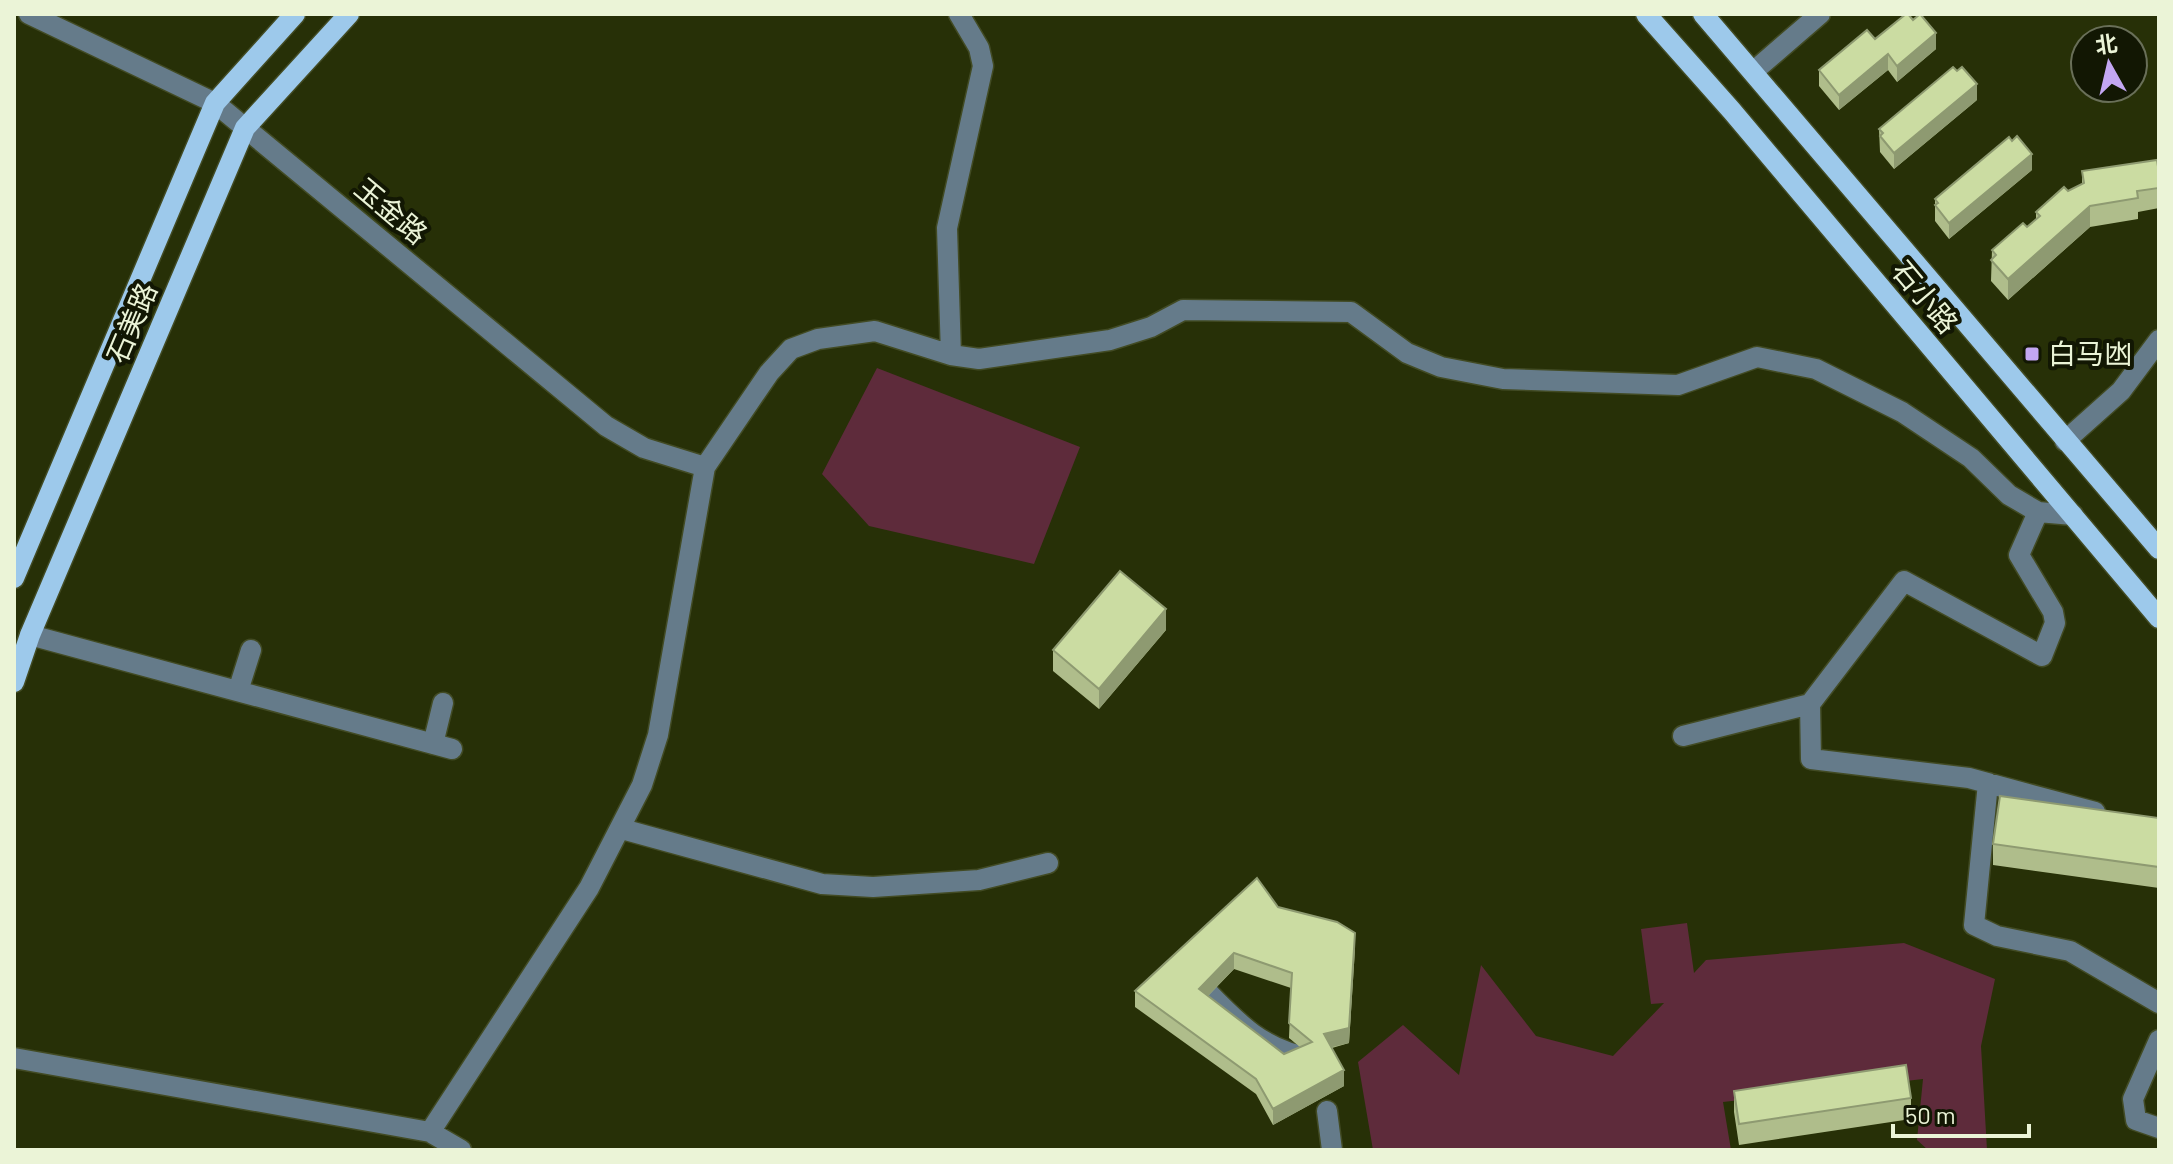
<svg xmlns="http://www.w3.org/2000/svg" width="2173" height="1164" font-family="Barlow,'Noto Sans SC',sans-serif">
  <style>
    .green { fill: #5e2b3b }
    .lines { fill: none; stroke-linecap: round; stroke-linejoin: round }
    .minor-casing { stroke: #424b24; stroke-width: 23 }
    .major-casing { stroke: #424b24; stroke-width: 23 }
    .minor { stroke: #657b8a; stroke-width: 20 }
    .major { stroke: #9dc9eb; stroke-width: 20 }
    .wall { fill: #afbd8b; fill-rule: evenodd }
    .shaded-wall { fill: #8e9a71 }
    .building { fill: #cbdca2; stroke: #8e9a71; stroke-width: 2; fill-rule: evenodd }
    .poi-dot { fill: #c3a7f2; stroke: #121703; stroke-width: 3 }
    .labels { text-anchor: middle; stroke-width: 8; stroke-linejoin: round; paint-order: stroke }
    .street-label { font-size: 28px; fill: #ebf4d7; stroke: #121703 }
    .poi-label { font-size: 28px; fill: #ebf4d7; stroke: #121703; text-anchor: start }
  </style>
  <rect width="100%" height="100%" fill="#273007"/>
  <path class="green" d="M 877,368 L 1080,447 L 1034,564 L 869,526 L 822,474 Z
    M 1687,923 L 1694,973 L 1706,960 L 1904,943 L 1995,979 L 1981,1046 L 1987,1150 L 1928,1150 L 1917,1140 L 1923,1079 L 1723,1102 L 1731,1150 L 1373,1150 L 1358,1062 L 1403,1025 L 1459,1075 L 1481,965 L 1536,1036 L 1613,1056 L 1664,1003 L 1651,1004 L 1641,929 Z"/>
  <g class="lines">
    <defs>
      <path id="minor" d="M 29,14 L 215,103 L 606,426 L 644,448 L 705,467
        M 1754,71 L 1820,14
        M 951,355 L 947,228 L 983,66 L 979,48 L 959,14
        M 2065,441 L 2121,391 L 2159,340
        M 30,635 L 452,749
        M 238,691 L 251,650
        M 1810,704 L 1811,759 L 1969,778 L 2095,812
        M 1683,736 L 1810,704 L 1904,581 L 2042,656 L 2055,623 L 2053,612 L 2019,555 L 2038,512
        M 433,744 L 443,703
        M 1988,783 L 1974,925 L 1997,936 L 2070,951 L 2159,1003
        M 622,829 L 822,884 L 873,887 L 979,880 L 1048,863
        M 1198,982 C 1234,1019 1260,1050 1312,1058
        M 2159,1040 L 2133,1099 L 2136,1120 L 2159,1128
        M 14,1058 L 430,1132 L 461,1150
        M 1327,1111 L 1332,1150
        M 430,1132 L 589,888 L 642,785 L 658,735 L 705,467 L 769,373 L 791,349 L 818,339 L 875,331 L 951,355 L 979,359 L 1110,340 L 1151,327 L 1183,310 L 1351,312 L 1407,353 L 1441,367 L 1503,379 L 1678,385 L 1757,357 L 1816,369 L 1902,412 L 1971,458 L 2009,495 L 2038,512 L 2073,515"/>
      <path id="major" d="M 1646,14 L 1732,111 L 2159,618
        M 1703,14 L 2159,549
        M 14,578 L 215,103 L 295,14
        M 14,682 L 30,635 L 245,128 L 349,14"/>
    </defs>
    <use href="#minor" class="minor-casing"/>
    <use href="#major" class="major-casing"/>
    <use href="#minor" class="minor"/>
    <use href="#major" class="major"/>
  </g>
  <path class="wall" d="M 1875,39 L 1936,49 L 1897,82 L 1888,70 L 1839,110 L 1819,86 L 1819,70 Z
    M 1977,100 L 1894,169 L 1880,152 L 1879,129 Z
    M 2032,170 L 1949,239 L 1935,221 L 1935,199 Z
    M 2082,171 L 2159,173 L 2159,208 L 2138,212 L 2138,219 L 2090,227 L 2008,300 L 1991,281 L 1992,250 L 2027,227 L 2036,219 L 2036,212 L 2082,184 Z
    M 1166,630 L 1099,709 L 1053,671 L 1053,650 Z
    M 2159,818 L 2159,888 L 1993,865 L 1993,844 Z
    M 1278,907 L 1355,949 L 1349,1043 L 1332,1048 L 1344,1086 L 1273,1125 L 1256,1094 L 1135,1007 L 1135,991 ZM 1234,969 L 1291,988 L 1289,1038 L 1300,1047 L 1284,1054 L 1208,996 Z
    M 1734,1091 L 1911,1098 L 1911,1119 L 1739,1145 L 1734,1112 Z"/>
  <path class="shaded-wall" d="M 1936,33 L 1936,49 L 1897,82 L 1897,66 Z
    M 1888,54 L 1888,70 L 1839,110 L 1839,95 Z
    M 1977,84 L 1977,100 L 1894,169 L 1894,153 Z
    M 2032,154 L 2032,170 L 1949,239 L 1949,223 Z
    M 2090,206 L 2090,227 L 2008,300 L 2008,279 Z
    M 1166,609 L 1166,630 L 1099,709 L 1099,689 Z
    M 1355,933 L 1349,1043 L 1324,1049 L 1324,1034 Z
    M 1234,953 L 1234,969 L 1199,1005 L 1199,989 Z
    M 1344,1070 L 1344,1086 L 1273,1125 L 1273,1109 Z"/>
  <path class="building" d="M 1906,14 L 1908,14 L 1913,20 L 1920,14 L 1936,33 L 1897,66 L 1888,54 L 1839,95 L 1819,70 L 1867,30 L 1875,39 Z
    M 1953,67 L 1957,71 L 1962,67 L 1977,84 L 1894,153 L 1880,136 L 1883,133 L 1879,129 Z
    M 2017,136 L 2032,154 L 1949,223 L 1935,205 L 1938,203 L 1935,199 L 2009,137 L 2012,141 Z
    M 2157,160 L 2159,173 L 2159,188 L 2137,191 L 2138,198 L 2090,206 L 2008,279 L 1991,260 L 1996,255 L 1992,250 L 2023,223 L 2027,227 L 2040,216 L 2036,212 L 2064,187 L 2068,191 L 2084,183 L 2082,171 Z
    M 1120,571 L 1166,609 L 1099,689 L 1053,650 Z
    M 2000,796 L 2159,818 L 2159,867 L 1993,844 Z
    M 1257,878 L 1278,907 L 1337,922 L 1355,933 L 1349,1028 L 1324,1034 L 1344,1070 L 1273,1109 L 1256,1079 L 1135,991 ZM 1234,953 L 1292,973 L 1289,1023 L 1312,1042 L 1284,1054 L 1199,989 Z
    M 1906,1065 L 1911,1098 L 1739,1124 L 1734,1091 Z"/>
  <rect class="poi-dot" x="2024" y="346" width="16" height="16" rx="4"/>
  <g class="labels">
    <g class="street-label">
      <text transform="translate(391 211) rotate(40)" y="10">玉金路</text>
      <text transform="translate(1925 297) rotate(50)" y="10">石小路</text>
      <text transform="translate(132 323) rotate(-67)" y="10">石美路</text>
    </g>
    <g class="poi-label">
      <text x="2048" y="364">白马凼</text>
    </g>
  </g>
  <rect width="2173" height="1164" fill="none" stroke="#ebf4d7" stroke-width="32"/>
  <g transform="translate(2109 64) rotate(352)"><circle r="38" fill="#121703" stroke="#696f58" stroke-width="2"/>
  <path d="M0-6L14 30L0 20L-14 30Z" fill="#c3a7f2"/>
  <text y="-12" font-size="22" font-weight="bold" text-anchor="middle" fill="#ebf4d7">北</text>
  </g>
  <path d="M1893 1124v12h136v-12" fill="none" stroke="#ebf4d7" stroke-width="4"/>
  <text x="1905" y="1124" font-size="24" fill="#ebf4d7" stroke="#121703" stroke-width="6" paint-order="stroke">50 m</text>
</svg>
